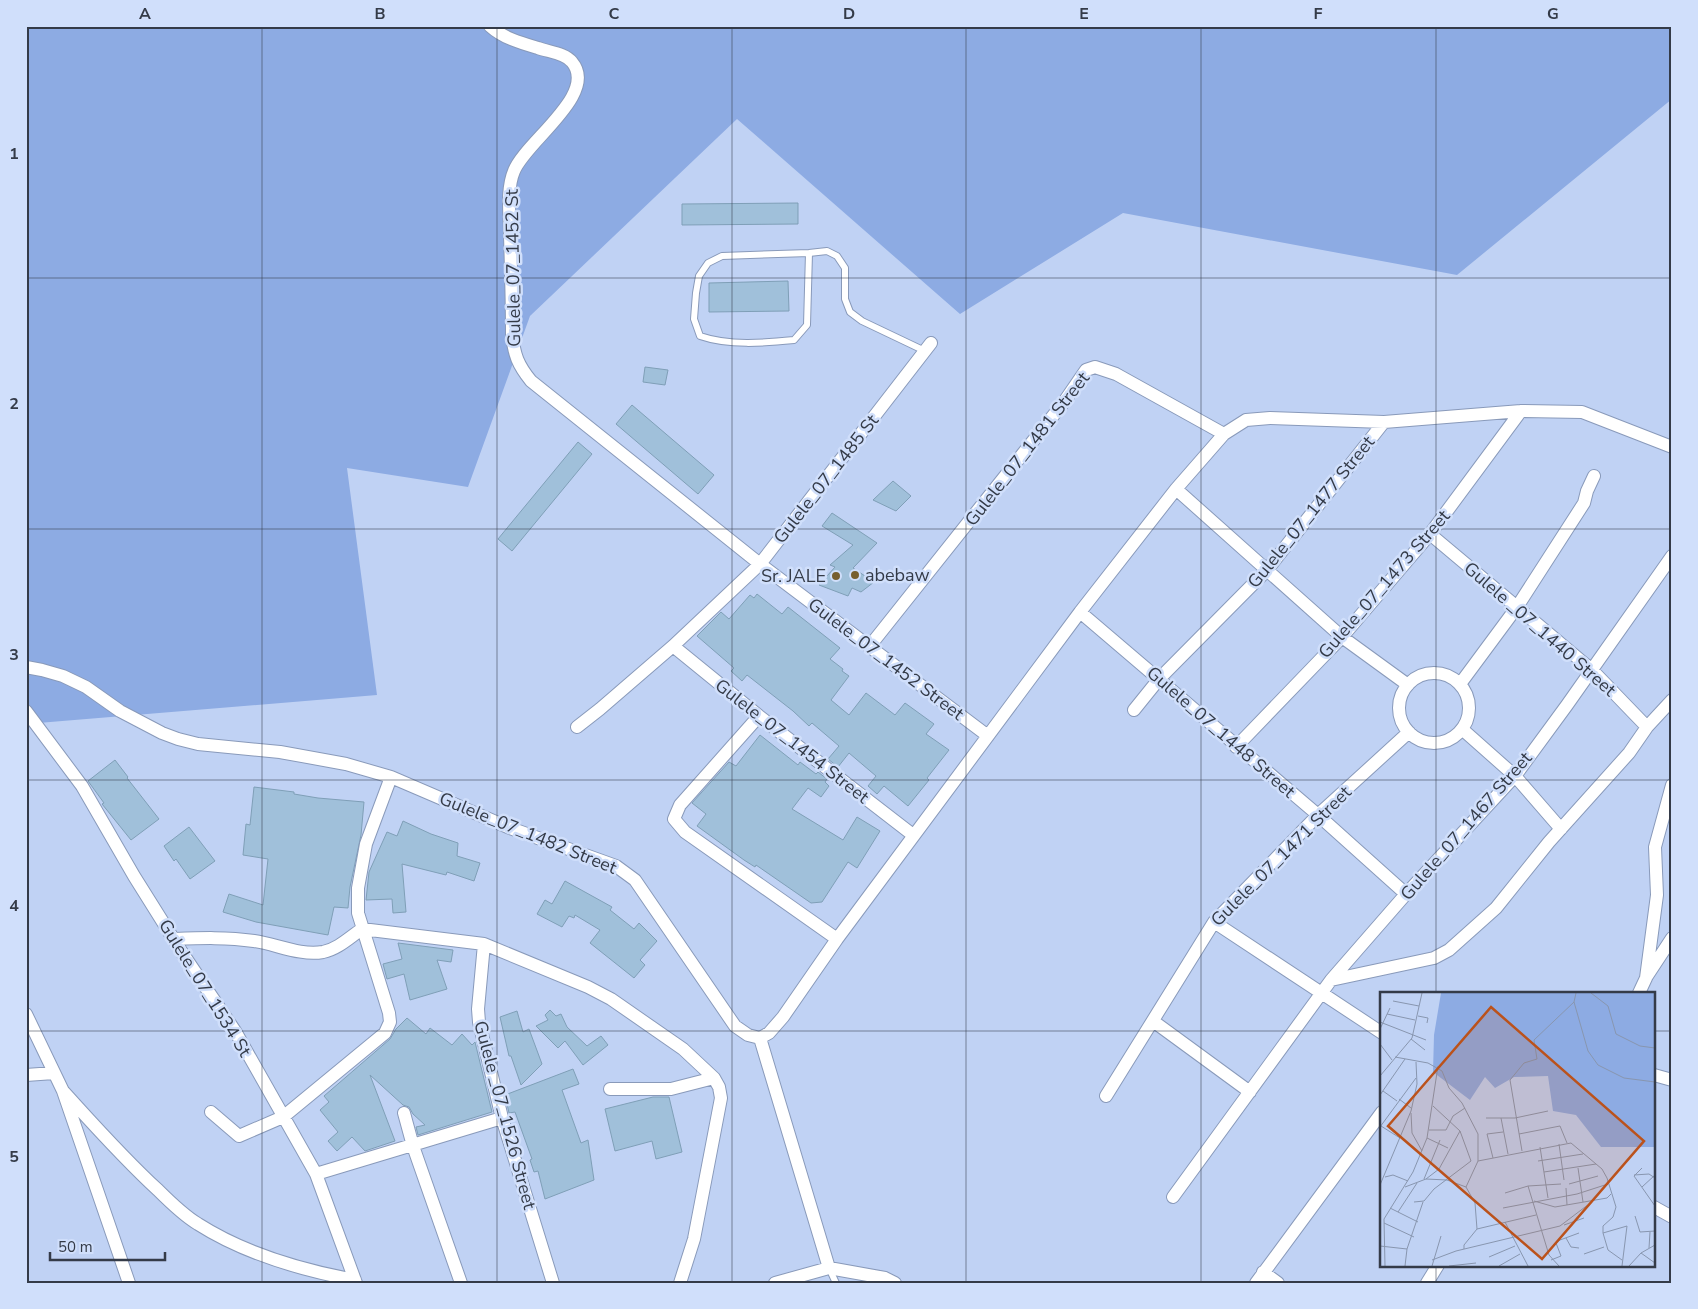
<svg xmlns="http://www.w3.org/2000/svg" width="1698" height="1309" font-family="'Nunito Sans',sans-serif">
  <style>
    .green { fill: #8dabe3 }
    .building { fill: #a0c0da; stroke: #7f9fb7 }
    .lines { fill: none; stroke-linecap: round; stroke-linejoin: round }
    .service-casing { stroke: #899aba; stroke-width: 8 }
    .minor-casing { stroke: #899aba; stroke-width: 14 }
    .service { stroke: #fff; stroke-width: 6 }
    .minor { stroke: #fff; stroke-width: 12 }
    .grid { fill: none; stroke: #343b48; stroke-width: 1; stroke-opacity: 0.55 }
    .poi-dot { fill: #775f2f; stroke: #d0dffb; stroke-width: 2 }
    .labels { text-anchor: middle; stroke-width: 5; stroke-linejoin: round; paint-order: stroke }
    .street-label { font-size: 18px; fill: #343b48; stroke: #d0dffb }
    .poi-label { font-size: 18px; fill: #343b48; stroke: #d0dffb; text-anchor: start }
    .inset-road { fill: none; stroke: #8896af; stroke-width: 1 }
    .view { fill: #bb521b; fill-opacity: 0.15; stroke: #bb521b; stroke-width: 2.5 }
    .inset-edge { fill: none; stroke: #343b48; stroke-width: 2.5 }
    .neatline { fill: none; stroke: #343b48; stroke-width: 2 }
    .grid-label { font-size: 16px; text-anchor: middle; font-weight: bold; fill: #343b48 }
  </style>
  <rect width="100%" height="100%" fill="#c0d2f4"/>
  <path class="green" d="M 26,26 L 1672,26 L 1672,99 L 1457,275 L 1123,213 L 960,314 L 737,119 L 530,316 L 468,487 L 347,468 L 377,695 L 26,724 Z"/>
  <path class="building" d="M 798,203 L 798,224 L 682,225 L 682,204 Z
    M 788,281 L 789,311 L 709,312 L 709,283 Z
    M 645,367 L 668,370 L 665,385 L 643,382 Z
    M 632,405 L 714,475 L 698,494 L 616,424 Z
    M 578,442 L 592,454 L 512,551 L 498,539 Z
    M 893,481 L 911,496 L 896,511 L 873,500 Z
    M 832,513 L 877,543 L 853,568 L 874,582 L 861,592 L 852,588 L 848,596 L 819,585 L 835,567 L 830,565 L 853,545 L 822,526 Z
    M 757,594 L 782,614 L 788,607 L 840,648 L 830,659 L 843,669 L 842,671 L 849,676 L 831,700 L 849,715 L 866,693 L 895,715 L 905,703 L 934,724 L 926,734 L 949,750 L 927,778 L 929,780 L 908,806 L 884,786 L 877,794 L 868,786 L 876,776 L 849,753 L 838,767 L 828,759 L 839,746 L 812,723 L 809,726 L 793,711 L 747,675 L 742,681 L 731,671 L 734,668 L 697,636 L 721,612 L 729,619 L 750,595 L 754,598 Z
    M 760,735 L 798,765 L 800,762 L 816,774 L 818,772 L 827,779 L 825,782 L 829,786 L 821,797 L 808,788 L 792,809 L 843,840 L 857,817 L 880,831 L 857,868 L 848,862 L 822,902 L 811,903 L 756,865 L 755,867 L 744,860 L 697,826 L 706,814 L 692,803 L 729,762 L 736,766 Z
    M 115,760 L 128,777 L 127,778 L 159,819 L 131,840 L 102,804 L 104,803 L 88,781 Z
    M 254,787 L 294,792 L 294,794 L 318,798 L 364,802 L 361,835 L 350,887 L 348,908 L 334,907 L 328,935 L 256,922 L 223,912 L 229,894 L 263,905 L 268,859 L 243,855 L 246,824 L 250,825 Z
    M 403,821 L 431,834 L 458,843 L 457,856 L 480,863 L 474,881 L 447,872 L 446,875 L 402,864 L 406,912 L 393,913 L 392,899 L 366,900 L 369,872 L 387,832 L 397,836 Z
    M 189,827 L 215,861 L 190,879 L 176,859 L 174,861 L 164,846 Z
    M 565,881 L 612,907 L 610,910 L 634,929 L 639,923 L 657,941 L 640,960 L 645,965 L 634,978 L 590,943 L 600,930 L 575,915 L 574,918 L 569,916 L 562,927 L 537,914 L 545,900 L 552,904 Z
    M 398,943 L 453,950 L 451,962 L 437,960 L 447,989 L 410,1000 L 404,974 L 387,979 L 383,964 L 402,959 Z
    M 550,1010 L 556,1016 L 561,1014 L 567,1027 L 587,1046 L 601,1036 L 608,1045 L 583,1065 L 565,1041 L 558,1048 L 536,1026 L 548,1020 L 545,1015 Z
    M 517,1011 L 523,1032 L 529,1029 L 542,1064 L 521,1085 L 511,1056 L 509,1056 L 500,1017 Z
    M 407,1018 L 426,1034 L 430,1028 L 452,1045 L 462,1034 L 472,1045 L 475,1042 L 492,1112 L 418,1135 L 416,1127 L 425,1125 L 413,1114 L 409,1107 L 403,1105 L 370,1075 L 395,1141 L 365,1151 L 352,1137 L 337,1151 L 328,1141 L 338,1132 L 320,1110 L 329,1102 L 324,1096 L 390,1039 L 396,1029 Z
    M 573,1069 L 579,1084 L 562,1090 L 581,1143 L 588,1140 L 594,1180 L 545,1199 L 538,1171 L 534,1172 L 530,1160 L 532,1159 L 515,1112 L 509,1113 L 505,1095 Z
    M 653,1097 L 669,1097 L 682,1152 L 656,1159 L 652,1141 L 615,1151 L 605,1109 Z"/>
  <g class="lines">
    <defs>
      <path id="service" d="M 809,253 L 807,325 L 794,340 C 764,343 729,346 700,336 L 694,319 L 696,293 L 699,276 L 708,263 L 722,256 L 809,253 L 827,251 L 837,256 L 845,268 L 845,299 L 850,312 L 862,321 L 925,351
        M 829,1268 L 836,1283"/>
      <path id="minor" d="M 490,26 C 503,38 521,43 538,48 C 549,52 565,53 572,62 C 599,94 525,142 514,171 C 506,190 510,215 510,235 C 511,268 512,301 512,334 C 514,355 518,365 531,381 L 760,564 L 988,736
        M 1176,489 L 1342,637 L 1408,685
        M 1430,534 L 1592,670 L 1647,727
        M 1080,612 L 1318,815 L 1406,894
        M 673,646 L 759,716 L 913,835
        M 869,647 L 1064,402 L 1086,370 L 1095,367 L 1116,374 L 1224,434
        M 26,667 L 42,670 L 63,676 L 86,687 L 120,711 L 162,733 L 178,739 L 198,744 L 280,752 L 346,764 L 391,777 L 510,828 L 616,866 L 635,880 L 735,1026 L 748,1035 L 760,1038
        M1399 708a35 35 0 1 1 70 0a35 35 0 1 1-70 0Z
        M 1460,684 L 1517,607 L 1584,503 L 1587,491 L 1594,476
        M 1134,710 L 1159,679 L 1267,570 L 1384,422
        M 26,711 L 82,786 L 134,876 L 181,951 L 235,1031 L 316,1174 L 356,1283
        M 759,716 L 680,805 L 674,819 L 685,832 L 837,939
        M 577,727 L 600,709 L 673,646 L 760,564 L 931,343
        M 1462,729 L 1515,776 L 1561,829
        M 1236,747 L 1342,637 L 1430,534 L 1521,411
        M 1214,922 L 1382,1033
        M 174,939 C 201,938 227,937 254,941 C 276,944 300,956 323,952 C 338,949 350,937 362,929 L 484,944 L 588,987 L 611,999 L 683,1049 L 714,1078 L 719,1087 L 721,1098 L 694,1239 L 680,1283
        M 484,944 L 478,1009 L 479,1022 L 502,1118 L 553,1283
        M 1647,976 L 1672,938
        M 1331,980 L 1434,958 L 1449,950 L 1496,908 L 1549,842 L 1629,753 L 1647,727 L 1672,700
        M 1639,993 L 1646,978 L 1657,895 L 1655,847 L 1672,785
        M 26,1014 L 63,1091 L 129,1283
        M 1153,1021 L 1250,1092
        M 760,1038 L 769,1033 L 783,1017 L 837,939 L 1080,612 L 1176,489 L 1224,434 L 1246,420 L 1270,418 L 1384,422 L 1521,411 L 1582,412 L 1672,447
        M 760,1038 L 829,1268
        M 26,1075 L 54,1073
        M 1654,1075 L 1672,1080
        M 610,1089 L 671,1089 L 714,1078
        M 63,1091 C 94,1125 124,1159 158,1190 C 170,1202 183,1215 198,1224 C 245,1254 301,1270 355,1280
        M 1106,1096 L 1214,922 L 1318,815 L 1409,732
        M 211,1112 L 239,1136 L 283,1117 L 385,1033 L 390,1022 L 389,1013 L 358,913 L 358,888 L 366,844 L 391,777
        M 404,1113 L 413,1146 L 461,1283
        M 316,1174 L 502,1118
        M 1173,1197 L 1331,980 L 1406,894 L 1515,776 L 1567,705 L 1672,556
        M 1654,1207 L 1672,1217
        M 1263,1272 L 1278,1283
        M 775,1283 L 829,1268 L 885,1278 L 895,1283
        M 1256,1283 L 1382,1112
        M 1427,1283 L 1438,1265"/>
    </defs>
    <use href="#service" class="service-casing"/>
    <use href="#minor" class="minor-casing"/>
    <use href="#service" class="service"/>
    <use href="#minor" class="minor"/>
  </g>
  <path class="grid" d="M 262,26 L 262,1283M 497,26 L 497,1283M 732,26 L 732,1283M 966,26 L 966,1283M 1201,26 L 1201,1283M 1436,26 L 1436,993M 26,278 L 1672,278M 26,529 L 1672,529M 26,780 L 1672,780M 26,1031 L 1382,1031M 1654,1031 L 1672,1031M 1436,1265 L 1436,1283"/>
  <g class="poi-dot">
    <circle cx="855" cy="575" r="5"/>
    <circle cx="836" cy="576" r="5"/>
  </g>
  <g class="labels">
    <g class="street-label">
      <text transform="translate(513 268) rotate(-91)" y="6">Gulele_07_1452 St</text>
      <text transform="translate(1027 449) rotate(-52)" y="6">Gulele_07_1481 Street</text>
      <text transform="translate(826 479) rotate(-52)" y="6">Gulele_07_1485 St</text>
      <text transform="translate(1311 512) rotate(-51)" y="6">Gulele_07_1477 Street</text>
      <text transform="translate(1384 584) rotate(-49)" y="6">Gulele_07_1473 Street</text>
      <text transform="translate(1540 629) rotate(41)" y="6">Gulele _07_1440 Street</text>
      <text transform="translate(886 659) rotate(37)" y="6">Gulele_07_1452 Street</text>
      <text transform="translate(1221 732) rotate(41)" y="6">Gulele_07_1448 Street</text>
      <text transform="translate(792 741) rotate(38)" y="6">Gulele_07_1454 Street</text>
      <text transform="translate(1466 826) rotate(-49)" y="6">Gulele_07_1467 Street</text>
      <text transform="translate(528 833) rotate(22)" y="6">Gulele_07_1482 Street</text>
      <text transform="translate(1281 856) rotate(-45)" y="6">Gulele_07_1471 Street</text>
      <text transform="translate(205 988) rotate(58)" y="6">Gulele_07_1534 St</text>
      <text transform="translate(505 1115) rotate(75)" y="6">Gulele _07_1526 Street</text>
    </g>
    <g class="poi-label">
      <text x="865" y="581">abebaw</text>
      <text x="826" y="582" text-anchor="end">Sr. JALE</text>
    </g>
  </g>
  <g transform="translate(1380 992)">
    <rect width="275" height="275" fill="#c0d2f4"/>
    <path d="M 61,1 L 275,1 L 275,155 L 221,155 L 196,123 L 173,119 L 168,84 L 134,85 L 115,96 L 105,85 L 90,108 L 53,80 L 54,43 Z" fill="#8dabe3"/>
    <path class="inset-road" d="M 211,1 L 228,14 L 236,42 L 260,54 L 275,56M 13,9 L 39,14M 194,10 L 208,59 L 218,73 L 244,86 L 275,90M 7,22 L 35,28M 38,24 L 48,26 L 47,31M 0,30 L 46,48M 0,37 L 10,16M 31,47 L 45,58M 0,52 L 12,68M 15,65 L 48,71 L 62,79 L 69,96 L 82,111 L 98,142 L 98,169M 0,84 L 32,46 L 42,1M 3,99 L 17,109M 0,103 L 25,67M 19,107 L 31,116M 53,114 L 80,139 L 91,169M 31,121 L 32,141 L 42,159M 106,126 L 135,126 L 168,119M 121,126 L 128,162M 1,134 L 20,146M 0,135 L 36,86M 49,138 L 66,138 L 73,124 L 85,116M 139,142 L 180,134 L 187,151M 47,146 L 68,156M 179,152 L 184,188M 160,155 L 168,206M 142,159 L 130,88 L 144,71 L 157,67 L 154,48 L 194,10 L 196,1M 113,166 L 107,142 L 123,140M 98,169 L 191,151 L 222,177 L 227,186 L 236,215 L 233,225 L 223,234 L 223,241 L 228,258 L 242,268M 158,169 L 203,162M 198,176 L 203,210M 262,176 L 254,184 L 275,214M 164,180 L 216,172M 254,183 L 269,182 L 275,186M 5,185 L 13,183 L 28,189M 44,187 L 60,148M 46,187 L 59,177 L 80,139M 189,192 L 218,184M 0,193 L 31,119 L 37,92 L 36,70M 148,194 L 169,263 L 179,274M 25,195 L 46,187 L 67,188 L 86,195 L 95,211 L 97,237 L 84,253 L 84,257M 86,195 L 98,169M 262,195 L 275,183M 186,196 L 187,213M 125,201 L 148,194 L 181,192M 154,209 L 175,215 L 227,206 L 231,202M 34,210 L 44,209 L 54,197 L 91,169M 10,216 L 38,230M 123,216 L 197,202 L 228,192M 18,220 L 37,191M 255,224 L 260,240 L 275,239M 125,230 L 148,274M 4,231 L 34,245M 184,233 L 204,226M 97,237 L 156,223M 223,241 L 247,234 L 242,274M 186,246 L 191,255 L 199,256M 180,248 L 199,241M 0,254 L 27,257M 269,256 L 270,240M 261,261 L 275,271M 204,262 L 224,255M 109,265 L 135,254M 52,268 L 76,259 L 180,234 L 213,209M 171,268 L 181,264 L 176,251 L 180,248M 5,274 L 4,227 L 33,180 L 47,146 L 58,74M 25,274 L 27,257 L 43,210M 52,274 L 61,244M 69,274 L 96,271M 119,274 L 140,262M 249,274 L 261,261 L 275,253"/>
    <path class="view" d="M 111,15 L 264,149 L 162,267 L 8,134 Z"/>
    <rect width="275" height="275" class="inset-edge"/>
  </g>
  <rect width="1698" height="1309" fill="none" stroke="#d0dffb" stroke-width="55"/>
  <path d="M50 1252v8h115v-8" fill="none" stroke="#343b48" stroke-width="2.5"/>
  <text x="58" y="1252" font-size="15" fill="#343b48" stroke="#d0dffb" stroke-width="4" paint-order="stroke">50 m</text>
  <rect x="28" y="28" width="1642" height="1254" class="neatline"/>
  <g class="grid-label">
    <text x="145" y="19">A</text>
    <text x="380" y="19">B</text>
    <text x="614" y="19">C</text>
    <text x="849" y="19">D</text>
    <text x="1084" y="19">E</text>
    <text x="1318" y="19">F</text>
    <text x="1553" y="19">G</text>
    <text x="14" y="159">1</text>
    <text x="14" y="409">2</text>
    <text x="14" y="660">3</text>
    <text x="14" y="911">4</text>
    <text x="14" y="1162">5</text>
  </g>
</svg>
